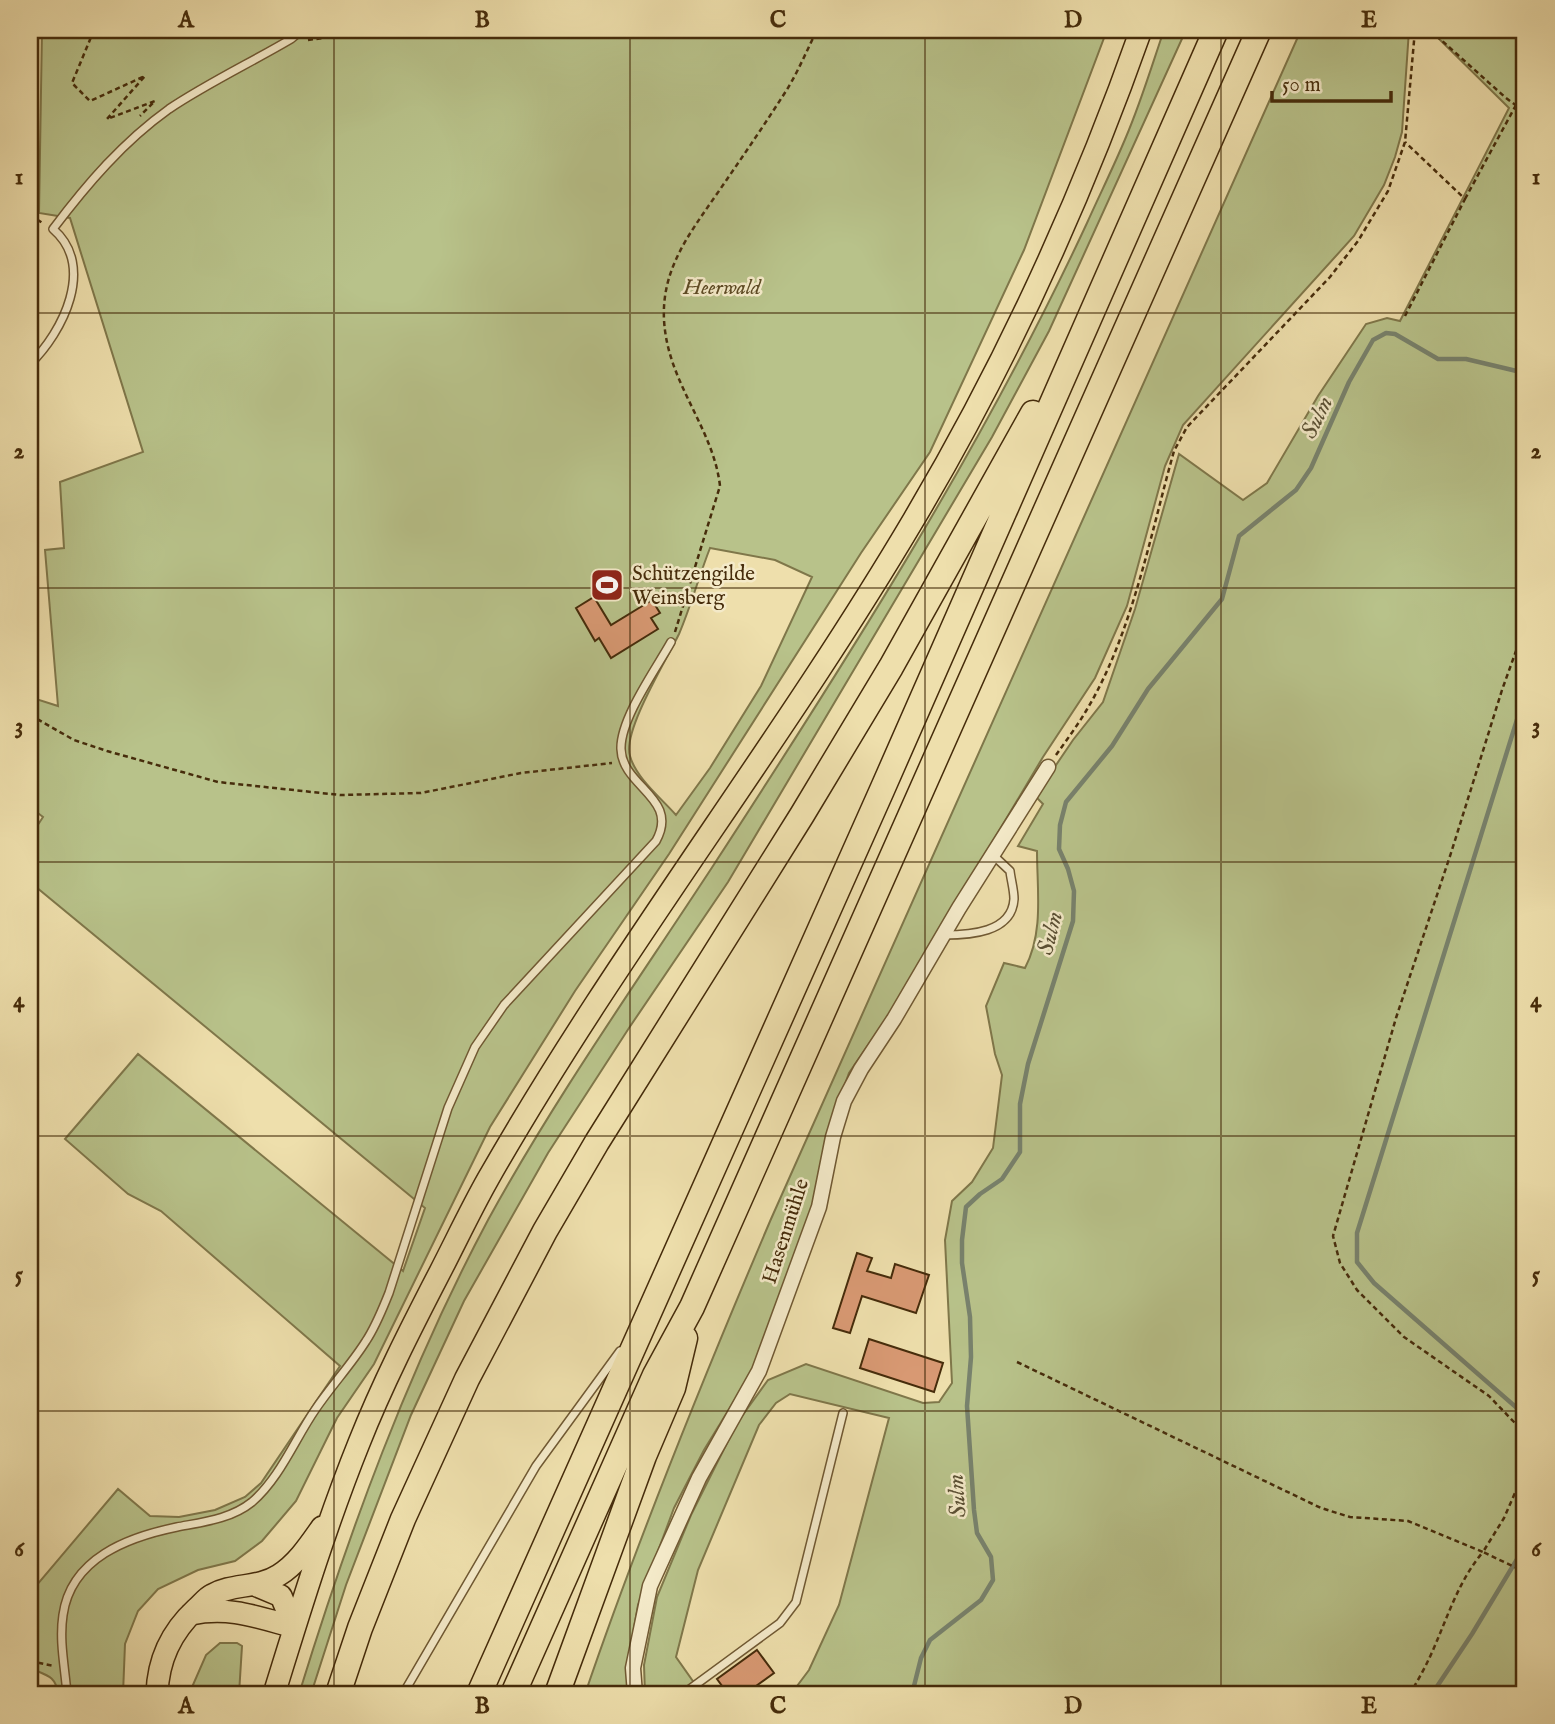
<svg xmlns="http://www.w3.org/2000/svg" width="1555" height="1724" font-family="'IM FELL English',serif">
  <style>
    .green { fill: #b8c28a; stroke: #7f774a; stroke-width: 2; fill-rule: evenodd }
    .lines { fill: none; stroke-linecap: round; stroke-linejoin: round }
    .stream { stroke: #78826d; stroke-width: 4.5 }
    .building { fill: #d89973; stroke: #462c0b; stroke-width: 2 }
    .service-casing { stroke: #705933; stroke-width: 10 }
    .minor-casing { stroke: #705933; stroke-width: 17 }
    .primary-casing { stroke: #462c0b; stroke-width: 24 }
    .motorway-casing { stroke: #462c0b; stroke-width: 27 }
    .path { stroke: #462c0b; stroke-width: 2.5; stroke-dasharray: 5 3.5; stroke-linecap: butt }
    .service { stroke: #f4eac9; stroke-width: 7 }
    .minor { stroke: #f4eac9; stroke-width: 14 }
    .primary { stroke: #eedfac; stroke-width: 21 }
    .motorway { stroke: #eedfac; stroke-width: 24 }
    .grid { fill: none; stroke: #462c0b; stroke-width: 2; stroke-opacity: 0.55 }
    .labels { text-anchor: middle; stroke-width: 5; stroke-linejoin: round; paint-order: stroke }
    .park-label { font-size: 21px; font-style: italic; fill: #5d4a24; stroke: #f4eac9 }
    .poi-label { font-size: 21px; fill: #462c0b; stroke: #f4eac9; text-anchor: start }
    .street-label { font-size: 21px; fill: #462c0b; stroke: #f4eac9 }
    .water-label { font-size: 23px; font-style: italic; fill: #5b5034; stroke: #f4eac9 }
    .neatline { fill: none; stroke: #462c0b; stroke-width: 2.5 }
    .grid-label { font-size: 23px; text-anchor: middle; font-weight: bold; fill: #462c0b }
  </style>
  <rect width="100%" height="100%" fill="#eedfac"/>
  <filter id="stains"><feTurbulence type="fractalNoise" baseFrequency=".00286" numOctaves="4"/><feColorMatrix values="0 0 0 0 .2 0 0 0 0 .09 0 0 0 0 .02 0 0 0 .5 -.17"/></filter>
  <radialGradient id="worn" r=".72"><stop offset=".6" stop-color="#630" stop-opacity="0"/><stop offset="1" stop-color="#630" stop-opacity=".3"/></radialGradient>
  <path class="green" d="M 42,30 L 1107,30 L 1024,250 L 930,452 L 861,553 L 669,854 L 575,991 L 490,1127 L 374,1364 L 337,1418 L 296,1501 L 262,1541 L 235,1561 L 198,1570 L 158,1589 L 138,1611 L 125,1644 L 123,1694 L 58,1694 C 56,1675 45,1675 30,1668 L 30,1593 L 118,1489 L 150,1516 L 179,1517 L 215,1510 L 245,1497 L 261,1483 L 340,1366 L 161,1211 L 128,1194 L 65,1139 L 138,1054 L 403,1271 L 425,1208 L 30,882 L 30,837 L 43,817 L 30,807 L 30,697 L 58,706 L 45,550 L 64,548 L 60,482 L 143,452 L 70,218 L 39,213 ZM 710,548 L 775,560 L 812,577 L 761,686 L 710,768 L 676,815 C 661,798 636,778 630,756 C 622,732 667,659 679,634 C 691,606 699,576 710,548 Z
    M 1164,30 L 1186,30 L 1049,331 L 992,437 L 728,882 L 629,1028 L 548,1153 L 464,1301 L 411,1415 L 346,1585 L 311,1694 L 299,1694 C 349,1532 408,1370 488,1220 C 555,1098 635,985 711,869 C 847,660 982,449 1087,223 C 1100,194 1114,166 1126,137 C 1141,102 1152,65 1164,30 Z
    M 1301,30 L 1409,30 L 1402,132 L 1395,157 L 1384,185 L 1354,236 L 1183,425 L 1165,466 L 1127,606 L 1095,678 L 1043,757 L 893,1009 L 849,1073 L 838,1104 L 813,1208 L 755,1367 L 704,1450 L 674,1508 L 638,1605 L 627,1669 L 630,1694 L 585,1694 C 640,1533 704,1376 771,1219 Z
    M 1430,30 L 1525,30 L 1525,1694 L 784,1694 L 797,1686 L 809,1670 L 839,1605 L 889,1418 L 790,1394 L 776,1403 L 759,1425 L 698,1570 L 676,1657 L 702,1694 L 645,1694 L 644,1665 L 657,1597 L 691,1515 L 737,1423 L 768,1380 L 806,1364 L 923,1403 L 939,1402 L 952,1383 L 945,1240 L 952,1201 L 972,1182 L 993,1148 L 1002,1075 L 995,1054 L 986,1006 L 1004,963 L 1025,968 C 1044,932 1037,890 1037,851 L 1018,846 L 1043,804 L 1035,796 L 1073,740 L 1103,702 L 1135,609 L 1179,454 L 1243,500 L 1267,483 L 1318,396 L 1366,324 L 1387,318 L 1400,321 L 1509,108 Z
    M 220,1643 L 237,1643 L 242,1646 L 239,1694 L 189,1694 L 206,1655 Z"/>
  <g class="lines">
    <path class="stream" d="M 1525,694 L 1357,1233 L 1357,1262 L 1374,1283 L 1525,1415
      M 912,1694 L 921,1658 L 930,1640 L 981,1600 L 993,1580 L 991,1557 L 977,1533 L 974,1510 L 967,1406 L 971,1357 L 970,1317 L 962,1263 L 962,1240 L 966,1207 L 980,1194 L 1002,1179 L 1020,1152 L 1020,1104 L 1028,1064 L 1073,921 L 1074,891 L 1068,869 L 1059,849 L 1060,825 L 1066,802 L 1112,746 L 1148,689 L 1222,599 L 1239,536 L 1296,490 L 1311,468 L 1349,382 L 1373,340 L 1386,333 L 1395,334 L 1438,359 L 1466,359 L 1525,373
      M 1432,1694 L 1472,1634 L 1525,1546"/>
  </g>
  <path class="building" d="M 594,597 L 611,625 L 652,600 L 660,613 L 651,618 L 658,629 L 611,658 L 599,638 L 595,641 L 576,608 Z
    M 857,1253 L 872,1258 L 867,1271 L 891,1278 L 895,1264 L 929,1275 L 916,1313 L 862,1296 L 850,1333 L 833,1328 Z
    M 869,1339 L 943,1363 L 934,1392 L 860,1368 Z
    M 757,1650 L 774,1673 L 745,1694 L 728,1694 L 717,1679 Z"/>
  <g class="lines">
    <defs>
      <path id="service" d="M 30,364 C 63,332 96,266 53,229 C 87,184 123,142 169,109 C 206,84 252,62 291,39 L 302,30
        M 944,935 C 969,935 1012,933 1014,899 C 1014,890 1011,880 1010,871 L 993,855
        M 67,1694 C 65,1668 59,1641 63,1615 C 71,1558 128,1537 177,1527 C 203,1522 231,1519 252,1502 C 280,1478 295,1439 315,1410 C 331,1386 351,1365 366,1341 C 376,1326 382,1310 389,1293 L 448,1108 L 475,1047 L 504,1005 L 656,841 C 680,798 622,787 621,749 C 620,719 656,669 671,642
        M 403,1694 L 536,1466 L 620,1351
        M 683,1694 L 780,1623 L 796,1602 L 843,1413"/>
      <path id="minor" d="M 635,1694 L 633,1668 L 650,1586 L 699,1478 L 759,1371 L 819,1207 L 833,1137 L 844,1101 L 861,1069 L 894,1019 L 959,908 L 1048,767"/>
      <path id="primary" d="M 257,1586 L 281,1596 L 294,1627
        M 191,1614 C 229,1606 257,1617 294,1627
        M 157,1694 C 158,1660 171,1632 196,1609 C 201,1605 206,1598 212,1595 C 233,1583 257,1589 279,1575 C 297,1564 310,1544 322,1527
        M 274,1694 C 300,1610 326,1525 359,1443 C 382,1385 411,1328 440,1272 C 456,1241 471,1209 488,1179 C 618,951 781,744 914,519 C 1006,364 1081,200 1141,30"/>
      <path id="motorway" d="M 338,1694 L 360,1628 L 403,1519 L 467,1379 L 545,1231 L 597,1142 L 802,815 L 891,667 L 1033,413
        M 479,1694 L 882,790 L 1216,30
        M 513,1694 L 655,1375 L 692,1307 L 1259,30
        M 557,1694 L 644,1456 L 673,1388 L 685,1338"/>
    </defs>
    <use href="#service" class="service-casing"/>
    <use href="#minor" class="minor-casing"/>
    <use href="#primary" class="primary-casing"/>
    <use href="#motorway" class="motorway-casing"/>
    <path class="path" d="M 94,30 L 72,83 L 90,101 L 145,76 L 107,119 L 155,101 L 140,116
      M 1430,30 L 1506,98 L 1525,112
      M 308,40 L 386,30
      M 1465,199 L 1516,105
      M 30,215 L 44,224
      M 33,217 L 38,30
      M 1405,316 L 1465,199 L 1405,142
      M 1525,626 L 1502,690 L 1451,853 L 1396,1018 L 1333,1236 L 1340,1263 L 1357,1290 L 1404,1337 L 1489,1396 L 1514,1422 L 1525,1438
      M 675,632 L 720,486 C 714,433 675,390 666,337 C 655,275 688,236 721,188 C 743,156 765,124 786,91 C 798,72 807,50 817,30
      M 30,715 L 74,740 L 107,751 L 218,782 L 340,795 L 421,793 L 521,773 L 612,763
      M 1056,755 C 1066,741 1077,726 1086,711 C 1132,635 1150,536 1174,451 L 1187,427 L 1330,277 L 1358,241 L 1388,191 L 1405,142 L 1415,30
      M 1017,1362 L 1321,1508 L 1350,1517 L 1408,1521 L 1483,1552 C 1455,1585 1445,1627 1426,1665 C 1421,1675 1415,1685 1410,1694
      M 1525,1470 L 1504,1518 L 1483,1552 L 1525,1572
      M 30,1661 L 54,1666"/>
    <use href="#service" class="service"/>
    <use href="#minor" class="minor"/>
    <use href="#primary" class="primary"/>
    <use href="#motorway" class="motorway"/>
  </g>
  <path class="grid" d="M 334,30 L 334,1694M 630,30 L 630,1694M 925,30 L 925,1694M 1221,30 L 1221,1694M 30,313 L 1525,313M 30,588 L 1525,588M 30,862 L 1525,862M 30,1136 L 1525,1136M 30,1411 L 1525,1411"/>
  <defs>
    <symbol id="stadium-square" viewBox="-11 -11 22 22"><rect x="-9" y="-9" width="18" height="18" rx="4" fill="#8f2418" stroke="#f4eac9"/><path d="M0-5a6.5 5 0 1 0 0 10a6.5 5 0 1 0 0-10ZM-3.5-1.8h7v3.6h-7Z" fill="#fff"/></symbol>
  </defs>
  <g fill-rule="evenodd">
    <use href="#stadium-square" x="588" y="566" width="38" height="38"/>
  </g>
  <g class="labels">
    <g class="park-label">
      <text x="722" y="294">Heerwald</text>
    </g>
    <g class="poi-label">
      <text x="632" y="580">Schützengilde<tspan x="632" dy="24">Weinsberg</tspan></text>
    </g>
    <g class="street-label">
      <text transform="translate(785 1231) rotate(-72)" y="7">Hasenmühle</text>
    </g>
    <g class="water-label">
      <text transform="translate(1316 417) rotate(-64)" y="8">Sulm</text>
      <text transform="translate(1049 933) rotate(-76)" y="8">Sulm</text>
      <text transform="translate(956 1496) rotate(-95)" y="8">Sulm</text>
    </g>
  </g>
  <rect width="1555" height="1724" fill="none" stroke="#eedfac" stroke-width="77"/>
  <path d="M1272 91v10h119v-10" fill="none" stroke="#462c0b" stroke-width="3.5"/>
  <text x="1282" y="91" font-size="21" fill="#462c0b" stroke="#f4eac9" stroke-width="5" paint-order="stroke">50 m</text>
  <rect x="38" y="38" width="1478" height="1648" class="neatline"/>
  <g class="grid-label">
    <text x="186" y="27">A</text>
    <text x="482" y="27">B</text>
    <text x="778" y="27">C</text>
    <text x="1073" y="27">D</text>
    <text x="1369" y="27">E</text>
    <text x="19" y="184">1</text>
    <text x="1536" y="184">1</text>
    <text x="19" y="458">2</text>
    <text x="1536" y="458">2</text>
    <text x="19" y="733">3</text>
    <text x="1536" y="733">3</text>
    <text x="19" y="1007">4</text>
    <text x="1536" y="1007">4</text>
    <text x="19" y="1282">5</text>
    <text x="1536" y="1282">5</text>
    <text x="19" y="1556">6</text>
    <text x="1536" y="1556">6</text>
    <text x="186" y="1713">A</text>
    <text x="482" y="1713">B</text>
    <text x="778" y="1713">C</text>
    <text x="1073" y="1713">D</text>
    <text x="1369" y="1713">E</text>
  </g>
  <rect width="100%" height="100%" filter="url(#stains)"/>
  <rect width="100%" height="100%" fill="url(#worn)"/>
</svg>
